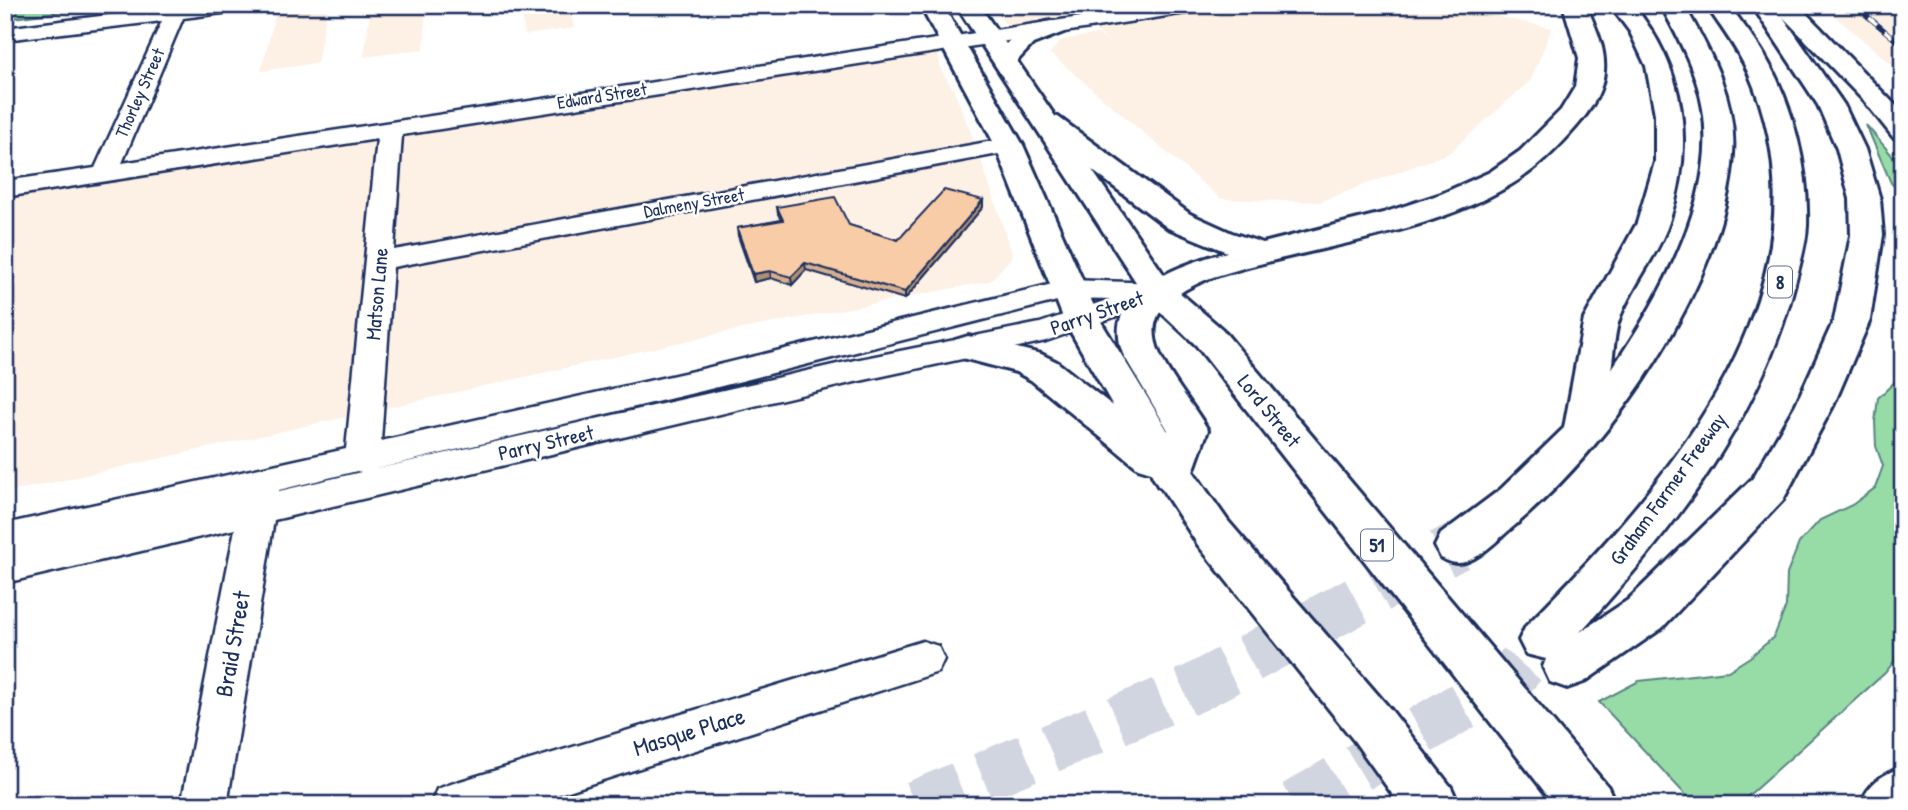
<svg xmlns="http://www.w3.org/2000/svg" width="1908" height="810" font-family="'Patrick Hand',sans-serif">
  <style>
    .built { fill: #fdf0e5 }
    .green { fill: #97dba7; stroke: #598582; stroke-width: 2 }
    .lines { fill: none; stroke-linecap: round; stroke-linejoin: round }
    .motorway-tunnel { stroke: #d1d5df; stroke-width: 49; stroke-dasharray: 49 24; stroke-linecap: butt }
    .minor-casing { stroke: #1b2f5e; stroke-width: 5 }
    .primary-casing { stroke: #1b2f5e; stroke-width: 6 }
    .motorway-casing { stroke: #1b2f5e; stroke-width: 6 }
    .minor { fill: #fff; fill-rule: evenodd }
    .primary { fill: #fff; fill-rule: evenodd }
    .motorway { fill: #fff; fill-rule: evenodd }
    .rail-casing { stroke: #1b2f5e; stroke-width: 5 }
    .rail { stroke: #fff; stroke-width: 3.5; stroke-dasharray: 10; stroke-linecap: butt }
    .wall { fill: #d5af90; stroke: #1b2f5e; stroke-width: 2 }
    .shaded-wall { fill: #ae8f75; stroke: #1b2f5e; stroke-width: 2 }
    .building { fill: #f8cca7; stroke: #1b2f5e; stroke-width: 2 }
    .labels { text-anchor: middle; stroke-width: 5; stroke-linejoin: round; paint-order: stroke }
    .far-street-label { font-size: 18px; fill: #1b2f5e; stroke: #fff }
    .shield { fill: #fff; stroke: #5f6d8e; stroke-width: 2 }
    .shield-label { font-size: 19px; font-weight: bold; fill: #1b2f5e }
    .street-label { font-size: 21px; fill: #1b2f5e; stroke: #fff }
    .near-street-label { font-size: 24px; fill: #1b2f5e; stroke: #fff }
  </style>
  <rect width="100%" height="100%" fill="#fff"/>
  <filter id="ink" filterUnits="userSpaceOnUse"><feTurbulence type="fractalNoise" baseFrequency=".0143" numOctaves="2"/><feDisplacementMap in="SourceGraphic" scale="14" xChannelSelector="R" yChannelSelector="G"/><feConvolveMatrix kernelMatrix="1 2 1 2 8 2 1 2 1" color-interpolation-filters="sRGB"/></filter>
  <g filter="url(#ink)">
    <path class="built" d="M 278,5 L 328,5 L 317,63 L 261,71 Z
      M 371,5 L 426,5 L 424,49 L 364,57 Z
      M 520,5 L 569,5 L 574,28 L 525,35 Z
      M 990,5 L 1210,5 L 1222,14 L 1277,5 L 1494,5 L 1499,17 L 1552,28 L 1531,80 L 1449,153 L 1319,202 L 1221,199 L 1050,53 L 1062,40 L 1098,34 L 1114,47 L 1087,22 L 1014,34 Z
      M 1822,5 L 1903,5 L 1903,74 L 1857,35 Z
      M 937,45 L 941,70 L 954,91 L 978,151 L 1013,256 L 990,281 L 717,334 L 5,493 L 5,189 Z"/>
    <path class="green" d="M 5,5 L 111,5 L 5,19 Z
      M 1866,125 L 1903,168 L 1903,195 L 1891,183 Z
      M 1903,374 L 1903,650 L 1885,673 L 1738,805 L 1695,805 L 1599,702 L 1639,681 L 1728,671 L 1750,657 L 1774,637 L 1786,606 L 1787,574 L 1799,543 L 1820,520 L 1852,505 L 1875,488 L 1883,466 L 1876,446 L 1875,422 L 1878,398 Z"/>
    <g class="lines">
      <path class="motorway-tunnel" d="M 915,805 L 1195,688 L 1457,546
        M 1295,805 L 1511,677 L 1543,640"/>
      <defs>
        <path id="minor" d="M 188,5 L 248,5 L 238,11 L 183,18 L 122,163 L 1159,5 L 1209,5 L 1199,11 L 402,135 L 394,250 L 1009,138 L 1018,140 L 1021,145 L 1018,150 L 1009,152 L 393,267 L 381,441 L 702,369 L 1069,280 L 1159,283 L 1169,286 L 1174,292 L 1169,298 L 1046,341 L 855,382 L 274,520 L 227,805 L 181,805 L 235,529 L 5,583 L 5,524 L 346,449 L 377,139 L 5,197 L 5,181 L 95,168 L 162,21 L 5,40 L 5,28 ZM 1069,298 L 1110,299 L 1040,323 L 855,360 L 372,470 L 702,391 ZM 357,471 L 361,472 L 279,491 L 279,490 Z
          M 923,641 L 938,646 L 944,659 L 938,672 L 923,677 L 525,805 L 431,805 L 437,789 L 454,783 Z"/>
        <path id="primary" d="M 920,5 L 943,5 L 1023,145 L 1100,320 L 1188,464 L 1228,521 L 1391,710 L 1451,787 L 1459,805 L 1400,805 L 1355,742 L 1198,545 L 1151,472 L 1138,468 L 1031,380 L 1016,372 L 955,356 L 950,348 L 955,340 L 968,336 L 1041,354 L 1057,362 L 1113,406 L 1064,320 L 995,145 Z
          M 956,5 L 979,5 L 1006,44 C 1018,31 1045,17 1064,22 L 1068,27 L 1064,32 L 1033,44 L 1017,61 L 1171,285 L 1222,329 L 1608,787 L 1616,805 L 1555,805 L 1196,345 L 1147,299 Z"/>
        <path id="motorway" d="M 1563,5 L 1586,5 C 1595,26 1606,48 1604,71 C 1603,92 1589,112 1576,127 C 1557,149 1537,169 1512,184 C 1428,236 1307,247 1213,277 C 1107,317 1170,367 1208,430 L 1188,486 L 1173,490 L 1158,486 L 1152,475 L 1168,430 L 1123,354 C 1099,291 1182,264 1227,252 L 1168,228 L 1038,129 L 1034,123 L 1038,117 L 1048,115 L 1058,117 L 1190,214 L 1232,233 L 1263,243 L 1383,213 L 1441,194 L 1490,172 L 1520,151 L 1561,110 L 1575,87 L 1579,58 Z
          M 1610,5 L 1633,5 C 1686,69 1695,144 1669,222 C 1658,255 1633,284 1620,317 C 1614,333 1614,353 1611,370 C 1659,300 1718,197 1703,109 C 1697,71 1678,38 1661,5 L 1684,5 C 1710,51 1737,99 1733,154 C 1725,284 1612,445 1514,526 C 1500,537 1476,564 1457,563 C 1452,563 1446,560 1441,558 L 1435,546 L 1441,534 L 1501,489 L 1564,428 L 1584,319 L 1637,223 L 1655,162 L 1655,114 L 1646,66 L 1630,32 Z
          M 1706,5 L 1729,5 C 1740,21 1753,36 1763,53 C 1793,103 1809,167 1807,226 C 1806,245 1800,264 1795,283 C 1762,417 1672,532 1580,632 L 1628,600 L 1753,478 L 1796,404 L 1834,320 L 1851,235 L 1850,199 L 1837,149 L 1818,105 L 1752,5 L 1798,5 L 1903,113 L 1903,139 L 1893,137 L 1865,102 L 1783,17 L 1844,105 L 1865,149 L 1880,199 L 1883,235 L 1870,320 L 1834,404 L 1783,500 L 1662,628 L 1584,682 L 1567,688 L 1550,682 L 1543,667 L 1546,659 L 1526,654 L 1519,640 L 1526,626 C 1668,483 1842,288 1748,72 C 1737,48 1721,27 1706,5 Z
          M 1903,767 L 1903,805 L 1860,805 C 1869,783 1881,775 1903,767 Z"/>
      </defs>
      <use href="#minor" class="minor-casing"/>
      <use href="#primary" class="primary-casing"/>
      <use href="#motorway" class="motorway-casing"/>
      <use href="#minor" class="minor"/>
      <use href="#primary" class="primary"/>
      <use href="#motorway" class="motorway"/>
      <defs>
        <path id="rail" d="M 1854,5 L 1903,46"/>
      </defs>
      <use href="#rail" class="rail-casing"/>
      <use href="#rail" class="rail"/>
    </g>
    <path class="wall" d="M 777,207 L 849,225 L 898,240 L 983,207 L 905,299 L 806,270 L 792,285 L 771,278 L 754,282 L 738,236 L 737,228 L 781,220 L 778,214 Z"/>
    <path class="shaded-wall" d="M 983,200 L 983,207 L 905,299 L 905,292 Z
      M 805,263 L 806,270 L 792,285 L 791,277 Z
      M 770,271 L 771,278 L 754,282 L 753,274 Z"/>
    <path class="building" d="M 944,190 L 983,200 L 905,292 L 805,263 L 791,277 L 770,271 L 753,274 L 737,228 L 783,220 L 777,207 L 835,197 L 849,225 L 898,240 Z"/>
  </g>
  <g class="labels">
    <g class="far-street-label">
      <text transform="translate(140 93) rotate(-66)" y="6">Thorley Street</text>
      <text transform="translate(602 96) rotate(-9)" y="6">Edward Street</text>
      <text transform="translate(694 203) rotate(-10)" y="6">Dalmeny Street</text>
    </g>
    <g class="shield">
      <rect x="1768" y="266.5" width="24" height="31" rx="5"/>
      <rect x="1361" y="529.5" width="32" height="31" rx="5"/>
    </g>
    <g class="shield-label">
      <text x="1780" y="289">8</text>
      <text x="1377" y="552">51</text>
    </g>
    <g class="street-label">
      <text transform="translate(377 294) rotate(-85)" y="7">Matson Lane</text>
      <text transform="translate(1097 313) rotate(-19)" y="7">Parry Street</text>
      <text transform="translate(1269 411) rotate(51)" y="7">Lord Street</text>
      <text transform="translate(546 443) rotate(-13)" y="7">Parry Street</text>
      <text transform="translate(1668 489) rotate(-54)" y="7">Graham Farmer Freeway</text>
    </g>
    <g class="near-street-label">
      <text transform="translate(233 644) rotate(-80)" y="8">Braid Street</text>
      <text transform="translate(689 732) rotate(-17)" y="8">Masque Place</text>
    </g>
  </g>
  <rect width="1908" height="810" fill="none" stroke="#fff" stroke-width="28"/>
  <rect x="14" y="14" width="1880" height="782" fill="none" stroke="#1b2f5e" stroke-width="2.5" filter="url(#ink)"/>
</svg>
